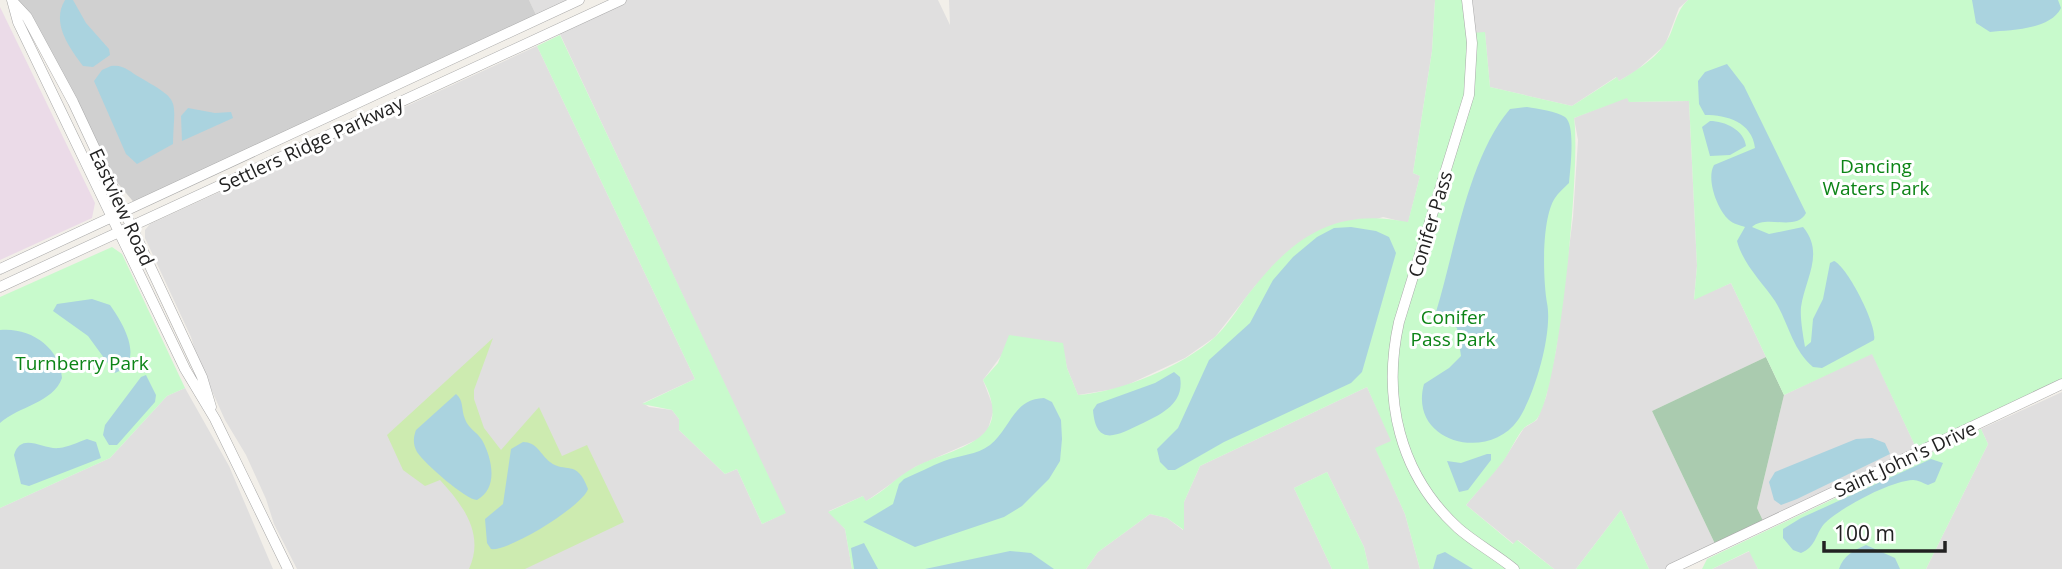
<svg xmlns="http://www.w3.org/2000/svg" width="2062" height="569" font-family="'Open Sans',sans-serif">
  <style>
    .residential { fill: #e0dfdf }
    .industrial { fill: #ebdbe8 }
    .religious { fill: #d0d0d0 }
    .grass { fill: #cdebb0 }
    .cemetery { fill: #aacbaf }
    .park { fill: #c8facc }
    .water { fill: #aad3df }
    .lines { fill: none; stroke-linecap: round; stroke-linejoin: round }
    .tertiary-casing { stroke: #a9a9a9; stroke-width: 11 }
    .tertiary { stroke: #fff; stroke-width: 10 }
    .labels { text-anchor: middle; stroke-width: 6; stroke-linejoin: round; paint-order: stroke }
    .street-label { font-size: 19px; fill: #222; stroke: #fff }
    .park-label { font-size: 19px; fill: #0c8416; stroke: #fff }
  </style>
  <rect width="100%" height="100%" fill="#f2efe9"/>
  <path class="residential" d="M 529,0 L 579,0 L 538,19 Z
    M 621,0 L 938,0 L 950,25 L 949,0 L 1435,0 L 1432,51 L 1413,173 L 1420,176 L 1408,223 L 1383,217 L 1300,243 L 1255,286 L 1215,337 L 1185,358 L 1121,388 L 1078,395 L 1067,368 L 1062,343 L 1004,352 L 983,380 L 994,409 L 988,429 L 981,438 L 915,467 L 865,502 L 863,496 L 829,511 L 845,529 L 852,569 L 297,569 L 274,524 L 266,499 L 246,455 L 225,420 L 198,360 L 191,337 L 145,238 L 145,230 L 150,224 L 537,46 L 695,379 L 643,403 L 649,407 L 672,410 L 679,419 L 679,430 L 725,474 L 737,469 L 762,524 L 785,513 L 558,30 Z
    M 1467,0 L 1688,0 L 1679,8 L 1665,45 L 1636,71 L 1619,81 L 1616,77 L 1572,106 L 1490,87 L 1485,33 L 1472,34 Z
    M 1627,97 L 1630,102 L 1689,101 L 1697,266 L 1694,299 L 1731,283 L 1766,357 L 1652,411 L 1717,548 L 1671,569 L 1649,569 L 1621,510 L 1576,569 L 1554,569 L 1518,540 L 1514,544 L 1466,505 L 1503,461 L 1524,428 L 1537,420 L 1546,397 L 1556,350 L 1573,217 L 1578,140 L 1574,118 Z
    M 1872,353 L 1918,452 L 1765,525 L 1757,508 L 1784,395 Z
    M 1367,387 L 1392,441 L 1376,449 L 1405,514 L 1420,569 L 1369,569 L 1364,547 L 1327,472 L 1294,488 L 1332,569 L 1086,569 L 1098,552 L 1150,514 L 1167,518 L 1183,530 L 1184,502 L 1200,466 Z
    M 185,388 L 229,466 L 273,569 L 0,569 L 0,508 L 110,458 L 167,396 Z
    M 2062,392 L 2062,569 L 1926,569 L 1988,444 L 1981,429 Z
    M 1750,551 L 1758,569 L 1712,569 Z"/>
  <path class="industrial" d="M 0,7 L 95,203 L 92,218 L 0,260 Z"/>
  <path class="religious" d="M 12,0 L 529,0 L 538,19 L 137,206 L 104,167 Z"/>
  <path class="grass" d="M 493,338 L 474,390 L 474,399 L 484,428 L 501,450 L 539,407 L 562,456 L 587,445 L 624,522 L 525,569 L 469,569 C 485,534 463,505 440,480 L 425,486 L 403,470 L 387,435 Z"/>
  <path class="cemetery" d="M 1766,357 L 1784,395 L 1757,508 L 1765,525 L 1717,548 L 1652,411 Z"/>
  <path class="park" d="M 1435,0 L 1467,0 L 1472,33 L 1485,32 L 1490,87 L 1572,106 L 1617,77 L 1619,81 C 1634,72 1654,60 1664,45 C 1675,31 1674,13 1688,0 L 2062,0 L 2062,384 L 1918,452 L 1872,354 L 1784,395 L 1731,283 L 1694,300 L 1697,266 L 1689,101 L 1629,102 L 1627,98 L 1574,118 C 1581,160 1560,388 1537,419 C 1534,423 1528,424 1524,428 C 1516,437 1511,450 1504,460 C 1492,476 1478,490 1466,505 L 1513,544 L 1517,540 L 1554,569 L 1420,569 L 1405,514 L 1375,448 L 1391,441 L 1367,387 L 1200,466 L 1184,502 L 1184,530 L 1167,518 L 1150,514 L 1098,552 L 1086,569 L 852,569 L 845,529 L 828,512 L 863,496 L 866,501 C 884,492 896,477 915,467 C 956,446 1016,443 983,380 L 998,363 L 1009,335 L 1063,343 L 1067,368 L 1078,395 C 1121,392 1183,366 1215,337 C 1231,322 1241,302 1255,286 C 1297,233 1340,208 1408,222 L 1420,176 L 1413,173 L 1432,51 Z
    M 560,35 L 786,513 L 762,524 L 737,469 L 725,474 L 679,430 L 679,419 L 672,410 L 642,404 L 695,379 L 537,46 Z
    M 112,247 L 122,254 L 185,388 L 167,396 L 110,458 L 0,508 L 0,297 Z
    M 1981,429 L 1988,444 L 1926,569 L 1758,569 L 1749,551 L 1712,569 L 1702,569 L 1707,559 Z
    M 1327,472 L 1364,547 L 1369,569 L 1332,569 L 1294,488 Z
    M 1621,510 L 1649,569 L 1576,569 Z"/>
  <path class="water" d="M 65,0 L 73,0 L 86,23 L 109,49 L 110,55 L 93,67 L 83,66 C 69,47 51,23 65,0 Z
    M 1972,0 L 2058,0 L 2061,8 C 2050,30 2011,30 1990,32 L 1976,23 Z
    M 1727,64 L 1744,86 L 1806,213 C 1796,232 1766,214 1752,227 L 1769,234 L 1803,227 C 1825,253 1805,279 1801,307 C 1800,319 1803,335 1805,347 L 1811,342 L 1813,319 L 1823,299 L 1830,263 L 1834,261 C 1847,266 1878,326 1874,340 L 1822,368 L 1813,367 C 1792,349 1789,324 1775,301 C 1762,282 1743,264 1737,241 L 1745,227 C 1740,225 1733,224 1729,220 C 1717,209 1706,179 1714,165 L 1755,148 C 1752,122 1727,115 1705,115 L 1699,104 L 1698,81 L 1705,72 Z
    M 111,66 C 124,64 130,72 141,78 C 182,102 174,98 173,144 L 137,164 L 126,154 L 94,81 L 102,70 Z
    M 1527,107 C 1538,109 1556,111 1565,117 C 1576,125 1570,170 1569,183 C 1564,188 1558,193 1555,198 C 1541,219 1543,280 1547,303 C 1553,332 1535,395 1518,420 C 1488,463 1408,442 1424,384 L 1449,368 L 1461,356 L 1457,328 L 1436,312 C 1455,250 1468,158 1510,109 Z
    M 188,108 L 215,113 L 231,112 L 233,118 L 182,141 L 181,116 Z
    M 1710,121 C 1725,121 1744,130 1746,146 L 1730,155 L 1710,156 L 1702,127 Z
    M 1351,227 L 1376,231 L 1389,237 L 1396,253 L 1362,372 L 1351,383 L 1224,442 L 1175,470 L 1168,470 L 1160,462 L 1157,449 L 1178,428 L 1209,360 L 1250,323 L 1273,280 L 1293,257 L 1317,237 L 1334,228 Z
    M 92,299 L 110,305 C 123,323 146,362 115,373 L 88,336 L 53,311 L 57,304 Z
    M 0,330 C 30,327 60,347 62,378 C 53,403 19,406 0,423 Z
    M 1174,372 L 1180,377 C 1185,404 1160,415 1141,424 C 1118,435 1096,448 1093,410 L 1097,404 L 1155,383 Z
    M 146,375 L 156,395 L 155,402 L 117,445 L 109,445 L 103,435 L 105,425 L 141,377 Z
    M 456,394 C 464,400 461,410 465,419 C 468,428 477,432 482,440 C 492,458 499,488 477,500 C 466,500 424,463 417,452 C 413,445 413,438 416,430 Z
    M 1044,398 L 1052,402 L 1061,420 L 1062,439 L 1060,461 L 1049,479 L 1022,506 L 1004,517 L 915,547 L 863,522 L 893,504 L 899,484 L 904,479 C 918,473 931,466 944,461 C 959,455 977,455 990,445 C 1011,428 1013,399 1044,398 Z
    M 1872,438 L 1885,443 L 1890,454 L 1797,499 L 1781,505 L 1774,500 L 1769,482 L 1775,472 L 1856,439 Z
    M 87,439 L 96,442 L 101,458 L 29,486 L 21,484 L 14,455 C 21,431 43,450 59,448 C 69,447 78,442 87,439 Z
    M 523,442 C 537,442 540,454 550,462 C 565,474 577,458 588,489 C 583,506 508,552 491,549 L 487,543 L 485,519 L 503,504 L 511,449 Z
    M 1487,454 L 1491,454 L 1491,460 L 1468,490 L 1459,492 L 1447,461 L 1461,463 Z
    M 1931,459 L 1943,463 L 1935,482 L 1928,485 C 1923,483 1918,480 1913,480 C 1890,481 1840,508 1824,524 C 1815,535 1816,547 1801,553 L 1793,550 L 1783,538 L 1783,529 L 1801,518 Z
    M 864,543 L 878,569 L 854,569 L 851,548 Z
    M 1866,545 L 1895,558 L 1900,569 L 1839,569 C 1843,556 1854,550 1866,545 Z
    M 1010,551 L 1031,553 L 1054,569 L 925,569 Z
    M 1445,552 L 1473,569 L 1433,569 L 1437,555 Z"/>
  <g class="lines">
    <defs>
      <path id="tertiary" d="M 12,0 L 18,22 L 185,369 L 215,419 L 288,569
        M 1467,0 L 1472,43 L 1469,95 L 1399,322 C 1382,398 1399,474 1458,528 C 1475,543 1496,554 1514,569
        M 14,3 L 27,17 L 73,102 L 202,377 L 211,407
        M 0,269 L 579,0
        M 0,287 L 621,0
        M 1671,569 L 2062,384"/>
    </defs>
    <use href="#tertiary" class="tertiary-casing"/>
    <use href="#tertiary" class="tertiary"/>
  </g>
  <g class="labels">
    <g class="street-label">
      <text transform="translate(311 144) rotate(-25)" y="7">Settlers Ridge Parkway</text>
      <text transform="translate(122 207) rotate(65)" y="7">Eastview Road</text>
      <text transform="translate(1430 224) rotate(-73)" y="7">Conifer Pass</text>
      <text transform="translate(1905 459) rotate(-25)" y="7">Saint John's Drive</text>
    </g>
    <g class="park-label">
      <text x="1876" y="173">Dancing<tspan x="1876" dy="22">Waters Park</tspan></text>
      <text x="1453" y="324">Conifer<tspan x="1453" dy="22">Pass Park</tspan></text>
      <text x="82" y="370">Turnberry Park</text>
    </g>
  </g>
  <path d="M1824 541v10h121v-10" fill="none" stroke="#222222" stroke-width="3.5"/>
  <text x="1834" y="541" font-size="21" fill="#222222" stroke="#ffffff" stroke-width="5" paint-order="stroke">100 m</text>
</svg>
